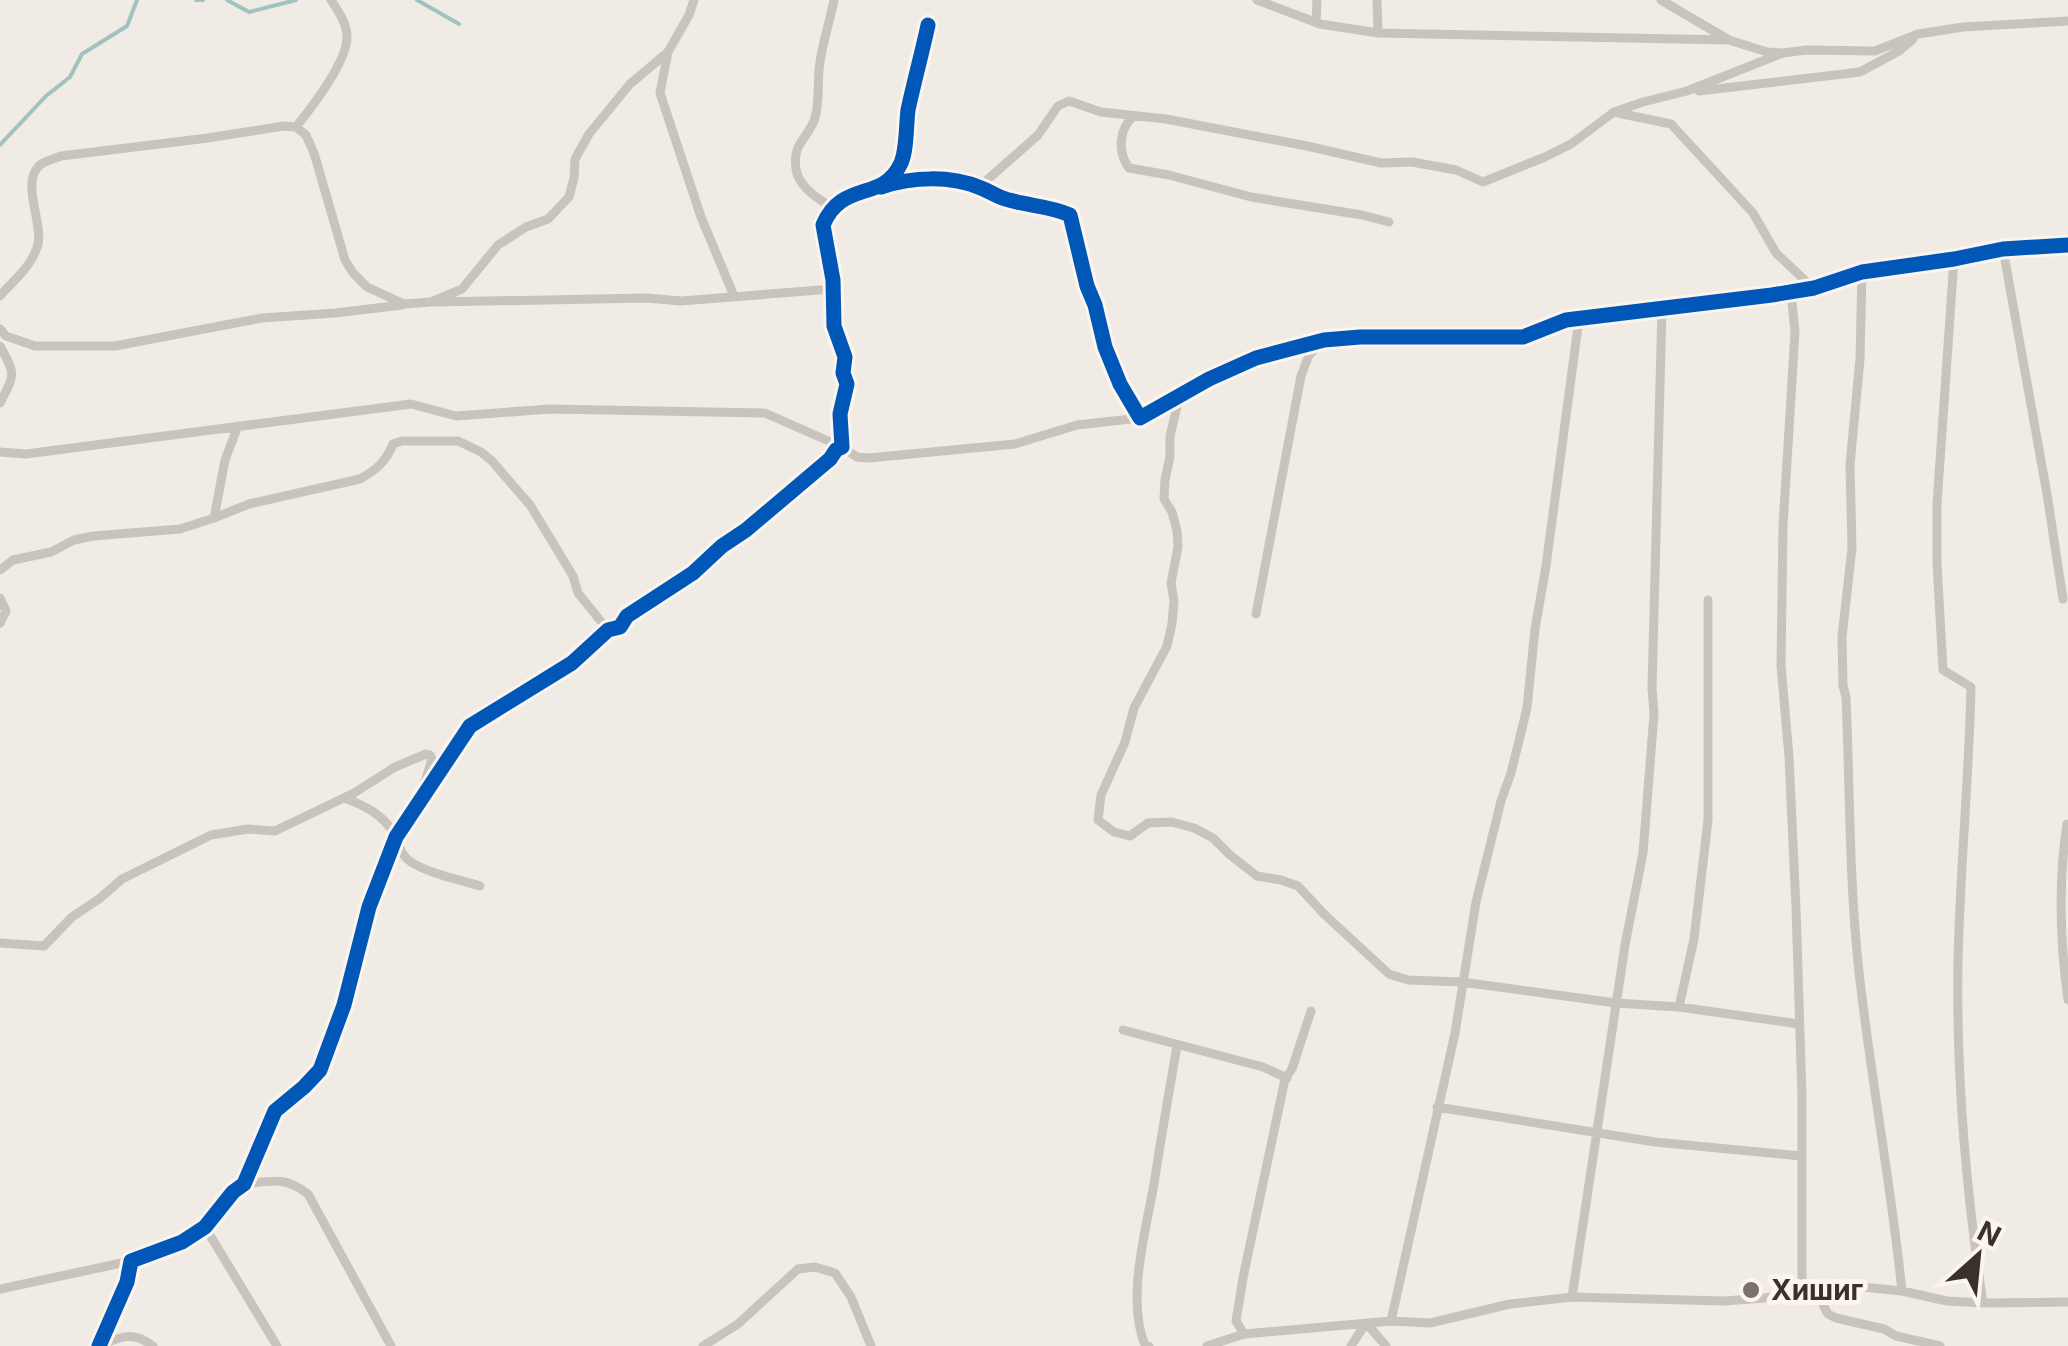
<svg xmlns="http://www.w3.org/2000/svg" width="2068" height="1346" font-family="Inter,sans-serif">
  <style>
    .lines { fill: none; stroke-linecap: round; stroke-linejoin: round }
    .stream { stroke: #a1c2c1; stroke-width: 4 }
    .street { stroke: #c9c3be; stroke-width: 9 }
    .cycleway-casing { stroke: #fbf5ee; stroke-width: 21 }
    .cycleway { stroke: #0057b8; stroke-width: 15 }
    .poi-dot { fill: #7a716c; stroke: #fbf5ee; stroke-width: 4 }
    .labels { text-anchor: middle; stroke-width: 10; stroke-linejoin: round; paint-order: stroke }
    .poi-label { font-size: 28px; font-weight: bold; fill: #3b302b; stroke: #fbf5ee; text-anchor: start }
  </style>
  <rect width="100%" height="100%" fill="#f0ebe5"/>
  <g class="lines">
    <path class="stream" d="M 196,0 L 203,0
      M 227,0 L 249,12 L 296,0
      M 417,0 L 459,24
      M 0,145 L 46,96 L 70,77 L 82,54 L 127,26 L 137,0"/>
    <path class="street" d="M 694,0 L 689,15 L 668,52 L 660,93 L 701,217 L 734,296
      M 1257,0 L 1320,24 L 1378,33 L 1729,40
      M 1377,0 L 1378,33
      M 1661,0 L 1729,40 L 1767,52 L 1783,53 L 1806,50 L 1875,51 L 1918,34 L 1963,27 L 2068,21
      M 1316,23 L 1317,0
      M 1699,91 L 1860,72 L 1899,51 L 1913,39
      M 1618,113 L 1671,124 L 1753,213 L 1776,253 L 1813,288
      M 1134,116 C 1119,128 1117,152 1129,168 L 1169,175 L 1251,197 L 1362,215 L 1389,222
      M 296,127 C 312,107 347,62 347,37 C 347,23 338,11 331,0
      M 881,187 C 912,177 951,175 981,188 C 991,192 999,198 1009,200 C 1029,206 1051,206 1070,215 L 1087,286 L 1095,305 L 1105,347 L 1120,384 L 1140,418 L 1209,379 L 1256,358 L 1324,340 L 1360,337 L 1523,337 L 1566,320 L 1772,295 L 1814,288 L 1862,272 L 1954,259 L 2003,249 L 2068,245
      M 979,187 L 1038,135 L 1058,106 L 1069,101 L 1101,112 L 1166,119 L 1307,146 L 1381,163 L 1412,162 L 1456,170 L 1483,182 L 1545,157 L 1571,144 L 1614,112 L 1643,102 L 1687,91 L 1783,53
      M 832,208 C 818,198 799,188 796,169 C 792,143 808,139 815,118 C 820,101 817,80 820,62 C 823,41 830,21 834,0
      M 2003,249 L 2047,494 L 2063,599
      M 1954,259 L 1937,504 L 1937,563 L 1943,670 L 1971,687 C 1969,778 1960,870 1958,961 C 1956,1075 1966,1191 1983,1303
      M 1862,272 L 1860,359 L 1850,465 L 1852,548 L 1842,637 L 1843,686 L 1846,697 C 1850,789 1849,881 1859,972 C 1871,1079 1891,1184 1902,1291
      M 1791,292 L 1795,332 L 1783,526 L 1781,665 L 1789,757 L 1796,908 L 1802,1097 L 1802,1292 L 1821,1301 L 1828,1314 L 1836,1318 L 1884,1329 L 1896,1336 L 1940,1346
      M 0,296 C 14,280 33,265 38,244 C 43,223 21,183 39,166 C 44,161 54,159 61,156 L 208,138 L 284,126 L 296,127 L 306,135 L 314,153 L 345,260 L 353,273 L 367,287 L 404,304 L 431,302 L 462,289 L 498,245 L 526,227 L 548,219 L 569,197 L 574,178 L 575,159 L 589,134 L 630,84 L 668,52
      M 436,302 L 647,298 L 681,301 L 833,289
      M 0,329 L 6,336 L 35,346 L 115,346 L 262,318 L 335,313 L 402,305
      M 0,346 C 16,375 15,374 0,403
      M 1180,394 L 1170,436 L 1170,456 L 1165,480 L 1164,499 L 1172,512 L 1177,531 L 1178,547 L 1171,583 L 1174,601 L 1172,624 L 1167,646 L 1134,708 L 1125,742 L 1101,795 L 1098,820 L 1114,832 L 1130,836 L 1148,823 L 1172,822 L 1194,828 L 1213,838 L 1230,855 L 1257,876 L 1281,880 L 1298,886 L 1324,914 L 1389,974 L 1408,980 L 1462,982 L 1616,1003 L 1679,1007 L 1799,1024
      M 0,452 L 26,454 L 411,404 L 456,416 L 550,409 L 765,413 L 842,447 L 857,457 L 869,458 L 1015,444 L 1077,425 L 1140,418
      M 214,518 L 225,460 L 238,426
      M 0,570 L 13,560 L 51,552 L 74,540 L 93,536 L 180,529 L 214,518 L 249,504 L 360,479 C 376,470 386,462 393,444 L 402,441 L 458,441 L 481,452 L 492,461 L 530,505 L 573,576 L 578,593 L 608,630
      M 0,598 L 6,611 L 0,623
      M 1256,614 L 1301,376 L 1309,355 L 1322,342
      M 344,798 C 364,805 384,815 395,835 C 400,845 400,855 411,862 C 430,874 458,879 480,886
      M 2067,824 C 2058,882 2060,942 2068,1000
      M 0,943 L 44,946 L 72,917 L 99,899 L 122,879 L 211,835 L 248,829 L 275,831 L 354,793 L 395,767 L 426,754 L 430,755 L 432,759 L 424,785
      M 1679,1007 L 1694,939 L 1708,820 L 1708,600
      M 1123,1030 L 1263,1067 L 1287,1078
      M 1437,1107 L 1655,1142 L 1801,1156
      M 244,1184 C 271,1181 285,1176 308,1194 L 391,1346
      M 205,1227 L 277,1346
      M 0,1289 L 131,1261
      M 1572,1297 L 1625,945 L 1643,853 L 1654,714 L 1652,688 L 1662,309
      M 1391,1321 L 1455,1033 L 1476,902 L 1501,801 L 1511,773 L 1527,708 L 1535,629 L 1546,566 L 1579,319
      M 1244,1334 L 1236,1321 L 1243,1278 L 1285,1079 L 1292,1069 L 1311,1011
      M 99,1346 L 127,1282 L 131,1261 L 182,1242 L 205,1227 L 233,1192 L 244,1184 L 275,1111 L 304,1087 L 320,1070 L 344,1005 L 369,907 L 396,837 L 470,726 L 572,663 L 608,630 L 620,627 L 627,616 L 693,573 L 722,546 L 746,530 L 830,459 L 836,450 L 842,447 L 840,414 L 847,384 L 843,373 L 845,357 L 834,326 L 833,280 L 823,225 C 842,180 882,202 900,165 C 907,153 906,125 908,110 C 914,82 922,53 928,25
      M 99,1346 C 121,1336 133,1331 153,1346
      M 703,1346 L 738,1324 L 798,1269 L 815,1267 L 835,1273 L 851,1297 L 871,1346
      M 1149,1346 L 1145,1345 C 1126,1300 1146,1230 1154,1184 C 1161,1138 1169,1092 1177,1046
      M 1207,1346 L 1244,1334 L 1391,1321 L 1430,1323 L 1510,1304 L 1572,1297 L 1724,1301 L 1765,1298 L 1827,1287 L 1862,1287 L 1902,1291 L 1947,1301 L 1983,1303 L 2068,1302
      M 1351,1346 L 1366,1323 L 1386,1346"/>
    <defs>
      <path id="cycleway" d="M 881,187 C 912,177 950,175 981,188 C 991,192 999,198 1009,200 C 1029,206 1051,206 1070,215 L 1087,286 L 1095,305 L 1105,347 L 1120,384 L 1140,418 L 1209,379 L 1256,358 L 1324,340 L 1360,337 L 1523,337 L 1566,320 L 1772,295 L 1814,288 L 1862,272 L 1954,259 L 2003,249 L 2068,245
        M 99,1346 L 127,1282 L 131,1261 L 182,1242 L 205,1227 L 233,1192 L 244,1184 L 275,1111 L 304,1087 L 320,1070 L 344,1005 L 369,907 L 396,837 L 470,726 L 572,663 L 608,630 L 620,627 L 627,616 L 693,573 L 722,546 L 746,530 L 830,459 L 836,450 L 842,447 L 840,414 L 847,384 L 843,373 L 845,357 L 834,326 L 833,280 L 823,225 C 842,180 882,202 900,165 C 907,153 906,125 908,110 C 914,82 922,53 928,25"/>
    </defs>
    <use href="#cycleway" class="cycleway-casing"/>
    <use href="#cycleway" class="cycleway"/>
  </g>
  <circle class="poi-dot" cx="1751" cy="1290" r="10"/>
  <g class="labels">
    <g class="poi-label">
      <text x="1771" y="1300">Хишиг</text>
    </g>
  </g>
  <g transform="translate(1978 1256) rotate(27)" stroke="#fbf5ee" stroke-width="8" paint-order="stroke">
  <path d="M0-8L18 38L0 25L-18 38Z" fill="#3b302b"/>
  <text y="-15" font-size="28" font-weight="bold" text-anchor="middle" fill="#3b302b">N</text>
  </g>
</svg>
